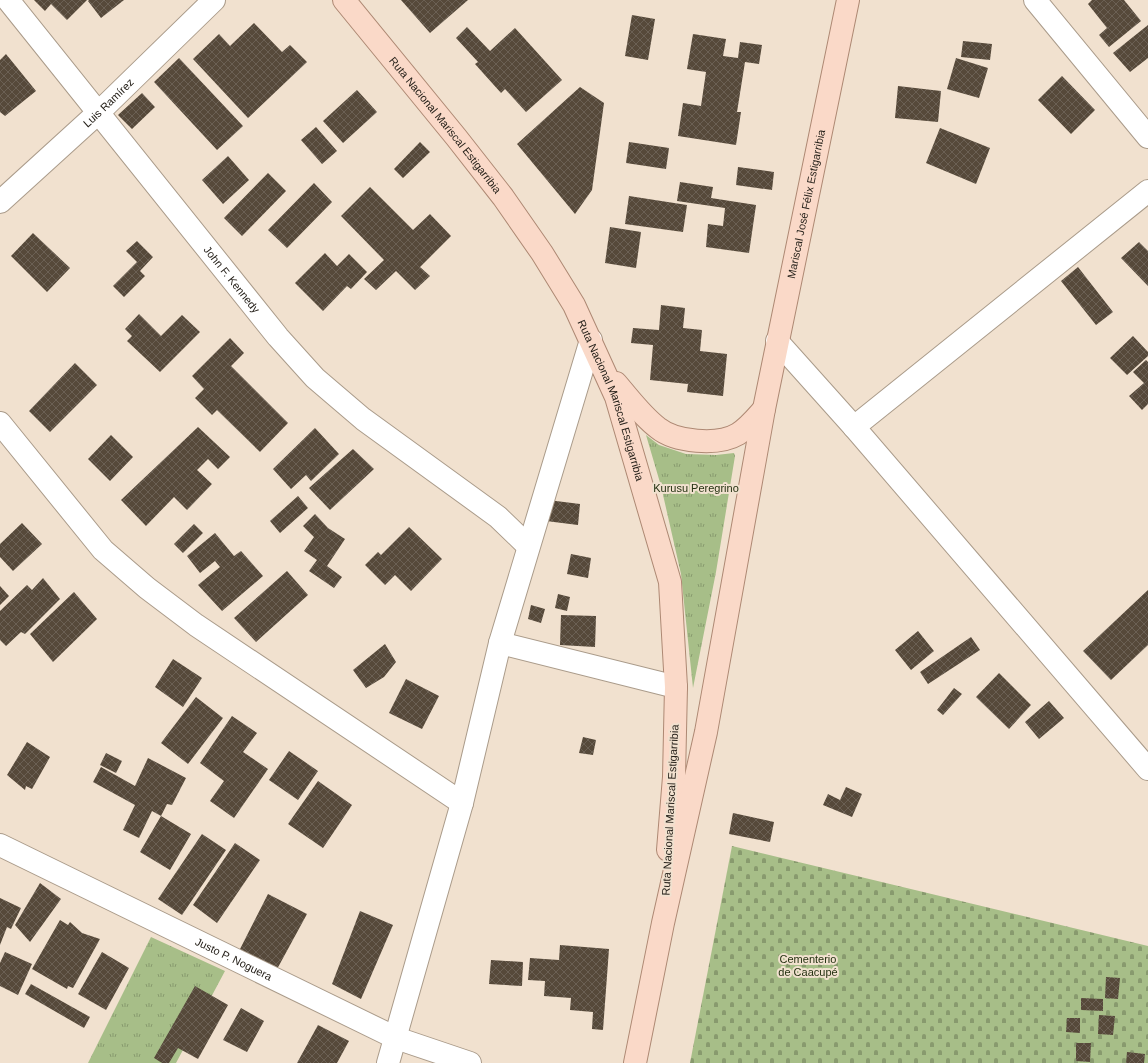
<svg xmlns="http://www.w3.org/2000/svg" width="1148" height="1063" font-family="Arial,sans-serif">
  <style>
    .cemetery { fill: url(#cemetery-stones) }
    .park { fill: url(#park-tufts) }
    .building { fill: url(#building-cross-hatch) }
    .lines { fill: none; stroke-linecap: round; stroke-linejoin: round }
    .street-casing { stroke: #aa9b8a; stroke-width: 24 }
    .secondary-casing { stroke: #aa9b8a; stroke-width: 24 }
    .primary-casing { stroke: #ad8873; stroke-width: 24 }
    .street { stroke: #fff; stroke-width: 22 }
    .secondary { stroke: #fff; stroke-width: 22 }
    .primary { stroke: #fad9c8; stroke-width: 22 }
    .labels { text-anchor: middle; stroke-width: 4; stroke-linejoin: round; paint-order: stroke }
    .street-label { font-size: 11px; fill: #26211a; stroke: #f1e1cf }
    .park-label { font-size: 11px; fill: #253212; stroke: #f1e1cf }
  </style>
  <defs>
    <pattern id="cemetery-stones" width="16" height="16" patternUnits="userSpaceOnUse"><rect width="16" height="16" fill="#a7be88"/><path d="M2 7V4a2 2 0 0 1 4 0v3zM10 15v-3a2 2 0 0 1 4 0v3z" fill="#889a6e"/></pattern>
    <pattern id="park-tufts" width="24" height="20" patternUnits="userSpaceOnUse"><rect width="24" height="20" fill="#a7be88"/><path d="M3 7l-1-3M5 7V3M7 7l1-3M15 17l-1-3M17 17v-4M19 17l1-3" fill="none" stroke="#889a6e"/></pattern>
    <pattern id="building-cross-hatch" width="8" height="8" patternUnits="userSpaceOnUse"><rect width="8" height="8" fill="#56493a"/><path d="M0 0l8 8M0 8l8-8" fill="none" stroke="#6b6054"/></pattern>
  </defs>
  <rect width="100%" height="100%" fill="#f1e1cf"/>
  <path class="cemetery" d="M 732,846 L 1148,946 L 1148,1063 L 690,1063 Z"/>
  <path class="park" d="M 646,435 L 659,445 L 686,454 L 716,455 L 734,453 L 735,456 L 716,572 L 693,688 L 681,574 L 661,486 Z
    M 151,937 L 225,971 L 176,1063 L 88,1063 Z"/>
  <path class="building" d="M 34,0 L 87,0 L 67,20 L 51,4 L 45,11 Z
    M 89,0 L 124,0 L 101,18 L 88,1 Z
    M 401,0 L 468,0 L 430,33 Z
    M 1092,0 L 1124,0 L 1141,21 L 1109,47 L 1099,35 L 1107,28 L 1088,4 Z
    M 632,15 L 655,19 L 648,60 L 625,56 Z
    M 254,23 L 282,52 L 290,45 L 307,62 L 248,118 L 193,59 L 219,34 L 230,46 Z
    M 1148,25 L 1148,58 L 1130,72 L 1113,53 Z
    M 467,27 L 490,51 L 515,28 L 562,80 L 526,112 L 505,89 L 501,93 L 475,64 L 478,62 L 456,38 Z
    M 693,34 L 726,39 L 723,56 L 738,58 L 740,42 L 762,45 L 759,64 L 745,62 L 737,112 L 741,112 L 736,145 L 678,136 L 683,103 L 701,106 L 706,72 L 687,69 Z
    M 963,41 L 992,44 L 990,60 L 961,57 Z
    M 6,54 L 36,91 L 5,116 L 0,112 L 0,60 Z
    M 179,58 L 243,126 L 217,150 L 154,82 Z
    M 956,58 L 988,68 L 979,98 L 947,89 Z
    M 1062,76 L 1095,110 L 1071,134 L 1038,100 Z
    M 898,86 L 941,91 L 938,122 L 895,118 Z
    M 580,87 L 604,103 L 592,190 L 575,214 L 517,144 Z
    M 357,90 L 377,112 L 343,143 L 323,121 Z
    M 142,93 L 155,107 L 132,129 L 118,115 Z
    M 316,127 L 337,151 L 322,164 L 301,140 Z
    M 940,128 L 990,148 L 976,184 L 926,163 Z
    M 420,142 L 430,152 L 403,178 L 394,169 Z
    M 629,142 L 669,148 L 666,169 L 626,163 Z
    M 228,156 L 249,180 L 223,204 L 202,180 Z
    M 738,167 L 774,172 L 772,190 L 736,185 Z
    M 268,173 L 286,191 L 242,236 L 224,218 Z
    M 680,182 L 713,187 L 711,198 L 756,205 L 749,253 L 706,247 L 708,224 L 723,226 L 725,208 L 677,201 Z
    M 314,183 L 332,202 L 287,248 L 268,230 Z
    M 370,187 L 413,230 L 430,214 L 451,236 L 420,267 L 430,276 L 415,290 L 396,271 L 376,290 L 364,279 L 384,260 L 341,216 Z
    M 629,196 L 687,205 L 683,232 L 625,224 Z
    M 610,227 L 641,232 L 636,268 L 605,263 Z
    M 33,233 L 70,268 L 47,292 L 11,256 Z
    M 137,241 L 153,257 L 140,271 L 145,276 L 124,297 L 113,286 L 137,262 L 126,251 Z
    M 1139,242 L 1148,251 L 1148,286 L 1121,258 Z
    M 325,253 L 337,266 L 349,254 L 367,272 L 351,289 L 347,286 L 323,311 L 295,283 Z
    M 1078,267 L 1113,312 L 1096,325 L 1061,281 Z
    M 661,305 L 685,308 L 683,328 L 702,330 L 700,351 L 727,354 L 723,396 L 687,392 L 688,384 L 650,380 L 653,345 L 631,343 L 633,328 L 659,330 Z
    M 139,314 L 161,336 L 182,315 L 200,332 L 160,372 L 127,341 L 132,336 L 125,329 Z
    M 1133,336 L 1148,352 L 1148,356 L 1127,375 L 1110,358 Z
    M 230,338 L 244,353 L 231,366 L 288,423 L 260,452 L 217,410 L 212,415 L 195,398 L 204,389 L 192,376 Z
    M 1146,360 L 1148,362 L 1148,404 L 1142,410 L 1129,396 L 1144,383 L 1133,372 Z
    M 75,363 L 97,385 L 50,432 L 29,411 Z
    M 198,427 L 230,457 L 218,469 L 208,459 L 197,470 L 212,484 L 187,510 L 174,497 L 146,526 L 121,500 Z
    M 315,428 L 339,454 L 311,481 L 306,475 L 291,489 L 273,469 Z
    M 111,435 L 133,457 L 110,481 L 88,459 Z
    M 353,449 L 374,469 L 330,510 L 309,488 Z
    M 298,496 L 308,508 L 280,533 L 270,521 Z
    M 548,500 L 580,504 L 578,525 L 546,521 Z
    M 315,514 L 328,528 L 345,539 L 327,566 L 342,577 L 334,588 L 309,571 L 317,560 L 304,551 L 314,537 L 303,526 Z
    M 22,523 L 42,544 L 13,571 L 0,557 L 0,544 Z
    M 194,524 L 203,533 L 183,553 L 174,544 Z
    M 409,527 L 442,559 L 411,591 L 395,575 L 385,585 L 365,565 L 378,552 L 381,555 Z
    M 215,533 L 234,556 L 241,551 L 263,576 L 222,611 L 198,585 L 220,567 L 215,561 L 200,573 L 187,556 Z
    M 571,554 L 591,558 L 588,578 L 567,574 Z
    M 287,571 L 308,595 L 256,642 L 234,618 Z
    M 43,578 L 60,599 L 25,634 L 21,632 L 6,646 L 0,640 L 0,611 L 27,585 L 32,590 Z
    M 0,586 L 9,596 L 0,605 Z
    M 1148,590 L 1148,645 L 1111,680 L 1083,651 Z
    M 74,592 L 97,619 L 53,662 L 30,634 Z
    M 558,594 L 570,597 L 567,611 L 555,608 Z
    M 531,605 L 545,609 L 541,623 L 528,619 Z
    M 561,615 L 596,616 L 595,647 L 560,645 Z
    M 918,631 L 934,651 L 911,670 L 895,650 Z
    M 971,637 L 980,650 L 928,684 L 920,672 Z
    M 385,644 L 396,662 L 384,677 L 366,688 L 353,670 Z
    M 173,659 L 202,678 L 183,707 L 155,687 Z
    M 999,673 L 1031,705 L 1009,729 L 976,697 Z
    M 406,679 L 439,696 L 422,729 L 389,713 Z
    M 954,688 L 962,694 L 943,715 L 937,710 Z
    M 196,697 L 223,718 L 188,764 L 161,743 Z
    M 1049,701 L 1064,718 L 1039,739 L 1025,722 Z
    M 232,716 L 257,733 L 243,752 L 268,769 L 234,818 L 210,801 L 224,781 L 200,763 Z
    M 583,737 L 596,740 L 593,755 L 579,753 Z
    M 27,742 L 50,757 L 32,789 L 26,786 L 25,790 L 7,775 Z
    M 289,751 L 318,771 L 298,800 L 269,780 Z
    M 106,753 L 122,761 L 116,773 L 100,765 Z
    M 148,758 L 186,778 L 172,805 L 167,804 L 161,816 L 152,811 L 139,838 L 123,830 L 135,805 L 93,782 L 101,767 L 135,786 Z
    M 318,781 L 352,805 L 323,848 L 288,824 Z
    M 846,787 L 862,794 L 852,817 L 823,805 L 828,794 L 840,800 Z
    M 733,813 L 774,822 L 770,842 L 729,834 Z
    M 161,816 L 191,834 L 170,870 L 140,852 Z
    M 202,834 L 226,850 L 182,915 L 158,899 Z
    M 235,843 L 260,860 L 217,923 L 193,905 Z
    M 40,883 L 61,899 L 30,942 L 15,925 Z
    M 268,894 L 307,914 L 276,971 L 238,953 Z
    M 0,898 L 21,908 L 11,929 L 7,927 L 0,945 Z
    M 360,911 L 393,925 L 361,999 L 332,984 Z
    M 60,920 L 68,925 L 70,922 L 82,933 L 100,939 L 73,988 L 68,986 L 67,989 L 32,969 Z
    M 560,945 L 609,949 L 603,1030 L 592,1029 L 593,1012 L 570,1010 L 571,998 L 544,996 L 545,981 L 528,980 L 530,958 L 559,960 Z
    M 5,952 L 32,964 L 18,995 L 0,986 L 0,963 Z
    M 102,952 L 129,968 L 106,1010 L 78,994 Z
    M 491,960 L 523,962 L 522,986 L 489,984 Z
    M 1106,977 L 1120,978 L 1118,999 L 1105,998 Z
    M 31,984 L 90,1017 L 84,1028 L 25,994 Z
    M 195,986 L 228,1005 L 198,1059 L 178,1048 L 169,1063 L 162,1063 L 154,1058 Z
    M 1081,998 L 1103,999 L 1103,1011 L 1081,1010 Z
    M 241,1008 L 264,1021 L 247,1052 L 223,1040 Z
    M 1099,1015 L 1115,1016 L 1113,1035 L 1098,1034 Z
    M 1067,1018 L 1080,1018 L 1080,1033 L 1066,1032 Z
    M 318,1025 L 349,1041 L 337,1063 L 297,1063 Z
    M 1076,1043 L 1091,1043 L 1090,1062 L 1076,1061 Z
    M 1127,1052 L 1145,1054 L 1144,1063 L 1126,1063 Z"/>
  <g class="lines">
    <defs>
      <g id="street">
        <path id="s1" d="M 8,0 L 278,337 L 315,378 L 363,419 L 498,517 L 528,546"/>
        <path d="M 1035,0 L 1148,137"/>
        <path id="s2" d="M 0,202 L 99,112 L 214,0"/>
        <path d="M 0,423 L 103,550 L 147,588 L 196,625 L 462,803"/>
        <path d="M 854,427 L 1148,191"/>
        <path d="M 500,643 L 676,687"/>
        <path id="s3" d="M 0,845 L 396,1038 L 470,1063"/>
        <path d="M 388,1063 L 462,803 L 500,643 L 591,340"/>
      </g>
      <path id="secondary" d="M 777,341 L 854,427 L 1148,769"/>
      <g id="primary">
        <path id="s4" d="M 344,0 L 456,137 L 503,197 L 542,253 L 574,305 L 616,397 L 670,582 L 676,687 L 674,777 L 668,850"/>
        <path d="M 616,383 C 629,398 642,416 658,428 C 675,442 718,446 738,434 C 748,428 756,418 764,409"/>
        <path id="s5" d="M 635,1063 L 663,923 L 706,732 L 764,409 L 848,0"/>
      </g>
    </defs>
    <use href="#street" class="street-casing"/>
    <use href="#secondary" class="secondary-casing"/>
    <use href="#primary" class="primary-casing"/>
    <use href="#street" class="street"/>
    <use href="#secondary" class="secondary"/>
    <use href="#primary" class="primary"/>
  </g>
  <g class="labels">
    <g class="street-label">
      <text dy="4" stroke="none"><textPath href="#s2" startOffset="147">Luis Ramírez</textPath></text>
      <text dy="4" stroke="none"><textPath href="#s4" startOffset="161">Ruta Nacional Mariscal Estigarribia</textPath></text>
      <text dy="4" stroke="none"><textPath href="#s5" startOffset="876">Mariscal José Félix Estigarribia</textPath></text>
      <text dy="4" stroke="none"><textPath href="#s1" startOffset="358">John F. Kennedy</textPath></text>
      <text dy="4" stroke="none"><textPath href="#s4" startOffset="485">Ruta Nacional Mariscal Estigarribia</textPath></text>
      <text transform="translate(670 810) rotate(-87)" y="4">Ruta Nacional Mariscal Estigarribia</text>
      <text dy="4" stroke="none"><textPath href="#s3" startOffset="260">Justo P. Noguera</textPath></text>
    </g>
    <g class="park-label">
      <text x="696" y="492">Kurusu Peregrino</text>
      <text x="808" y="963">Cementerio<tspan x="808" dy="13">de Caacupé</tspan></text>
    </g>
  </g>
</svg>
